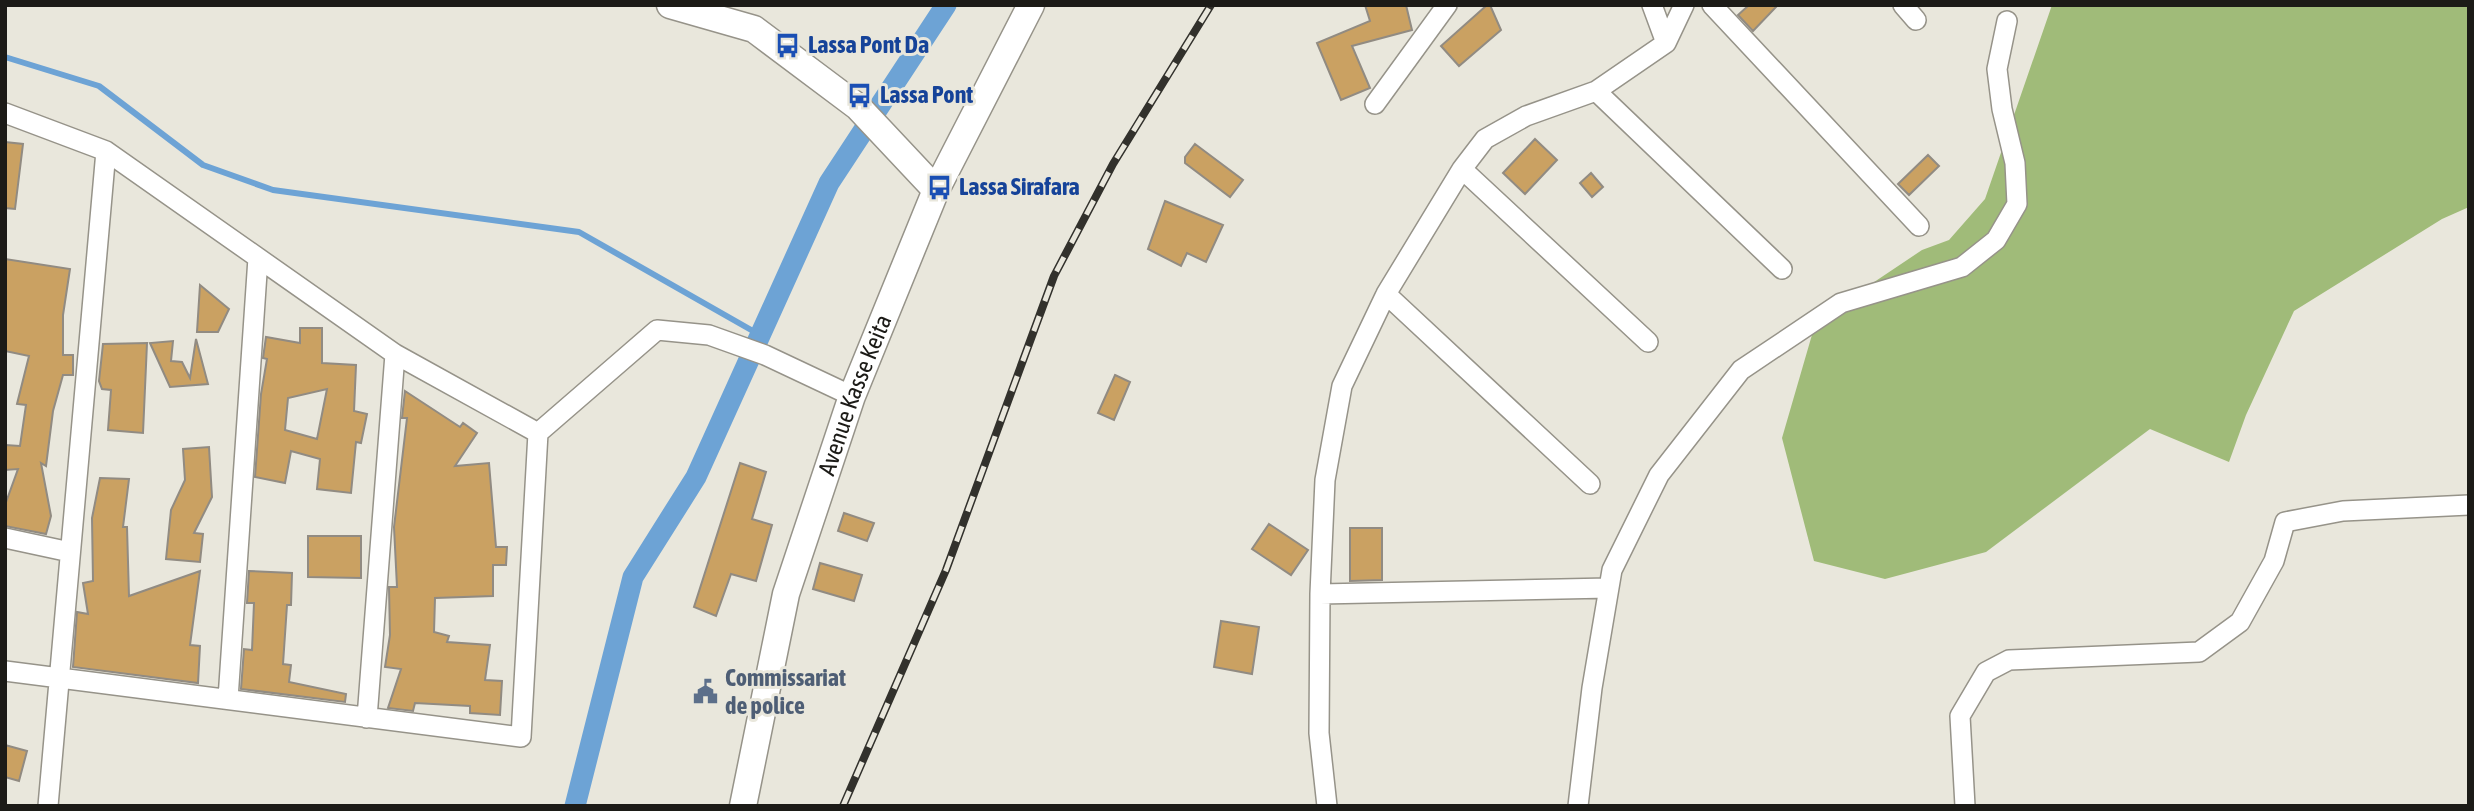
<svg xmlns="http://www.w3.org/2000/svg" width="2474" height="811" font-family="'Asap Condensed',sans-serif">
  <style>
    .forest { fill: #a0bb79 }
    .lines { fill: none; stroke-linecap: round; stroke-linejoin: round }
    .stream { stroke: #6da3d5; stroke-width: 6 }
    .canal { stroke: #6da3d5; stroke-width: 21 }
    .building { fill: #caa162; stroke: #918b82; stroke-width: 2; fill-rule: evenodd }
    .street-casing { stroke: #969389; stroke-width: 22 }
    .secondary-casing { stroke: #969389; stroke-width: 29 }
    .street { stroke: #fff; stroke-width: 19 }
    .secondary { stroke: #fff; stroke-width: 26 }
    .rail-casing { stroke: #32312c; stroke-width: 8 }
    .rail { stroke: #e9e7dc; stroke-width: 5; stroke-dasharray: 16; stroke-linecap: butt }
    .labels { text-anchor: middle; stroke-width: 6; stroke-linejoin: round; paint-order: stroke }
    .transit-label { font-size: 24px; font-weight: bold; fill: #164399; stroke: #e9e7dc; text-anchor: start }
    .street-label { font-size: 24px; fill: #1c1b17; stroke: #e9e7dc }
    .service-label { font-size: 24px; font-weight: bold; fill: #4e5e75; stroke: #e9e7dc; text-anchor: start }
  </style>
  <rect width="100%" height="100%" fill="#e9e7dc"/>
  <path class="forest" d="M 2052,5 L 2469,5 L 2469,207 L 2442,219 L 2294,311 L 2246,415 L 2229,462 L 2150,429 L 1986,552 L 1885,579 L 1814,561 L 1782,438 L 1816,321 L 1922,250 L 1949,240 L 1985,199 Z"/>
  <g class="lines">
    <path class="stream" d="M 5,57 L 99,86 L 203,165 L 273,190 L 579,232 L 760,335"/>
    <path class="canal" d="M 575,806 L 633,577 L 696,477 L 829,183 L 946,5"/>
  </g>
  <path class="building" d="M 1365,5 L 1406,5 L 1412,30 L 1352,46 L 1370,88 L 1341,100 L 1317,43 L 1370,21 Z
    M 1487,5 L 1490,5 L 1501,30 L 1459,66 L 1441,46 Z
    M 1749,5 L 1778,5 L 1753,31 L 1738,15 Z
    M 1535,139 L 1557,160 L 1525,194 L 1503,173 Z
    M 5,142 L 23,144 L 15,209 L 5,208 Z
    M 1195,144 L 1243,180 L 1230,197 L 1185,163 L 1185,157 Z
    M 1928,155 L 1939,166 L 1909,195 L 1898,184 Z
    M 1591,173 L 1603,187 L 1592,197 L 1580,183 Z
    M 1165,201 L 1223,225 L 1206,262 L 1187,253 L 1181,266 L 1148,249 Z
    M 5,259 L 70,269 L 63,315 L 63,355 L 73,355 L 73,375 L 63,375 L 53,411 L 46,466 L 41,463 L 51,516 L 46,534 L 5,526 L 5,505 L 18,469 L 5,470 L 6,445 L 20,446 L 26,405 L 17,404 L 29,356 L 5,351 Z
    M 200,285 L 229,309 L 218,332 L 197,332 Z
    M 300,328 L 322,328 L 322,363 L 356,365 L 354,411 L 367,414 L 361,443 L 356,442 L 351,493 L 317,489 L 320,459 L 291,451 L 285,483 L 255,477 L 261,394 L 267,359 L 263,358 L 266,337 L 300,343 ZM 327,389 L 317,439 L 285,430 L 288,398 Z
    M 196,339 L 208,384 L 170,387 L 150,343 L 173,341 L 171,361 L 182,362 L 190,378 Z
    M 147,343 L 143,433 L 108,430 L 111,390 L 102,389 L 99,381 L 103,344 Z
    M 1115,375 L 1130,382 L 1114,420 L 1098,413 Z
    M 405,391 L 460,427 L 463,423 L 477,433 L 455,466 L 489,463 L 496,547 L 507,547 L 506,565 L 493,565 L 493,596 L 435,598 L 434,632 L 449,636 L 447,642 L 490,645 L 485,680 L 502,681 L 500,715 L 470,713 L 470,706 L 415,703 L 413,711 L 388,708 L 401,669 L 385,667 L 390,635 L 389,587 L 397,587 L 394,527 L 407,418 L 402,418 Z
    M 209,447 L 212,497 L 194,533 L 203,534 L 200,562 L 166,559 L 171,510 L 185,480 L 183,449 Z
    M 740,463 L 766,472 L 752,519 L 772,525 L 756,581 L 731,574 L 716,616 L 694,607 Z
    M 100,478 L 129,479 L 123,527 L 127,527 L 129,596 L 200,571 L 190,645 L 200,646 L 198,683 L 73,667 L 77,612 L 88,614 L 83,583 L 93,581 L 92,518 Z
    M 844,513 L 874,523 L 867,541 L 838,531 Z
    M 1269,524 L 1308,550 L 1291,575 L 1252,549 Z
    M 1350,528 L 1382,528 L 1382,580 L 1350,581 Z
    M 308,536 L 361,536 L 361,578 L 308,577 Z
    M 820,563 L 862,575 L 854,601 L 813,589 Z
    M 249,571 L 292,573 L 291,605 L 287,605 L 283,664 L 291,665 L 289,682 L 346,694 L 345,702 L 241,689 L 244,649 L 252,650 L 254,603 L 247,603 Z
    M 1221,621 L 1259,627 L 1252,674 L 1214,667 Z
    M 5,745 L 27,751 L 19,781 L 5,777 Z"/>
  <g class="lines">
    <defs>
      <path id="street" d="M 1652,5 L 1666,43
        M 1712,5 L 1919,226
        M 1903,5 L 1916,20
        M 1596,91 L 1782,269
        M 1375,104 L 1447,5
        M 5,113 L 106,151 L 395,354 L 538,433
        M 1462,169 L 1648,342
        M 1386,294 L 1590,484
        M 5,538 L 70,552
        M 1320,594 L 1609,588
        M 5,671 L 521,737 L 538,433 L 657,330 L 709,335 L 765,355 L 852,396
        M 228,699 L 258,258
        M 367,718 L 395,354
        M 48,806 L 106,151
        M 1327,806 L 1319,733 L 1320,594 L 1325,480 L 1342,386 L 1386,294 L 1462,169 L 1485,139 L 1526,116 L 1596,91 L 1666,43 L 1684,5
        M 1578,806 L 1592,688 L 1612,570 L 1659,475 L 1741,370 L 1841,303 L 1962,267 L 1996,240 L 2017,204 L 2015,163 L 2002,109 L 1997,69 L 2007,21
        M 1965,806 L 1960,716 L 1986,672 L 2009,660 L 2199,652 L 2240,622 L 2274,561 L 2285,522 L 2343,511 L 2469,505"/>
      <g id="secondary">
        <path d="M 670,5 L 754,29 L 858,107 L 936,190"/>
        <path id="s1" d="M 743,806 L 786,594 L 852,396 L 936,190 L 1031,5"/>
      </g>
    </defs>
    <use href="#street" class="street-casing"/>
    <use href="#secondary" class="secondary-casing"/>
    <use href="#street" class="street"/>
    <use href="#secondary" class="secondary"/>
    <defs>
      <path id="rail" d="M 843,806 L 946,570 L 1054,276 L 1113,164 L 1211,5"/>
    </defs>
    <use href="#rail" class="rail-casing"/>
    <use href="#rail" class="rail"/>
  </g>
  <defs>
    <symbol id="bus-bare" viewBox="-9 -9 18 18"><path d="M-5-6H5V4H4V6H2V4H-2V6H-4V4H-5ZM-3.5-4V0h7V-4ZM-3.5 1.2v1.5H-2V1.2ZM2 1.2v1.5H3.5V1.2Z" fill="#1a4fb4" stroke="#e9e7dc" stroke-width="2.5" paint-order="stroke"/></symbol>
    <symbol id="civic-bare" viewBox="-9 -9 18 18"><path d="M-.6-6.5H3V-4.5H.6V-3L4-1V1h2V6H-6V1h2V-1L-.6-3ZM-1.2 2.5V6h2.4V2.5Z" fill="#5c6f8a" stroke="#e9e7dc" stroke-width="2.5" paint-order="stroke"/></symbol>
  </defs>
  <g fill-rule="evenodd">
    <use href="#bus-bare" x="770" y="28" width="35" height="35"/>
    <use href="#bus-bare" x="842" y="78" width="35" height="35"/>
    <use href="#bus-bare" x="922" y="170" width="35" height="35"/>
    <use href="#civic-bare" x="688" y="674" width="35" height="35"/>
  </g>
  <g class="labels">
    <g class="transit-label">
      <text x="808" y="53">Lassa Pont Da</text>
      <text x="880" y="103">Lassa Pont</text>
      <text x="959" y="195">Lassa Sirafara</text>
    </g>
    <g class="street-label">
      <text dy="8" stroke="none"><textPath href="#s1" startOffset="427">Avenue Kasse Keita</textPath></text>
    </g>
    <g class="service-label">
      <text x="725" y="686">Commissariat<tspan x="725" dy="28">de police</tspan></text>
    </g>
  </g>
  <rect width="2474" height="811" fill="none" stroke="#1c1b17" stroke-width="14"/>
</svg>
